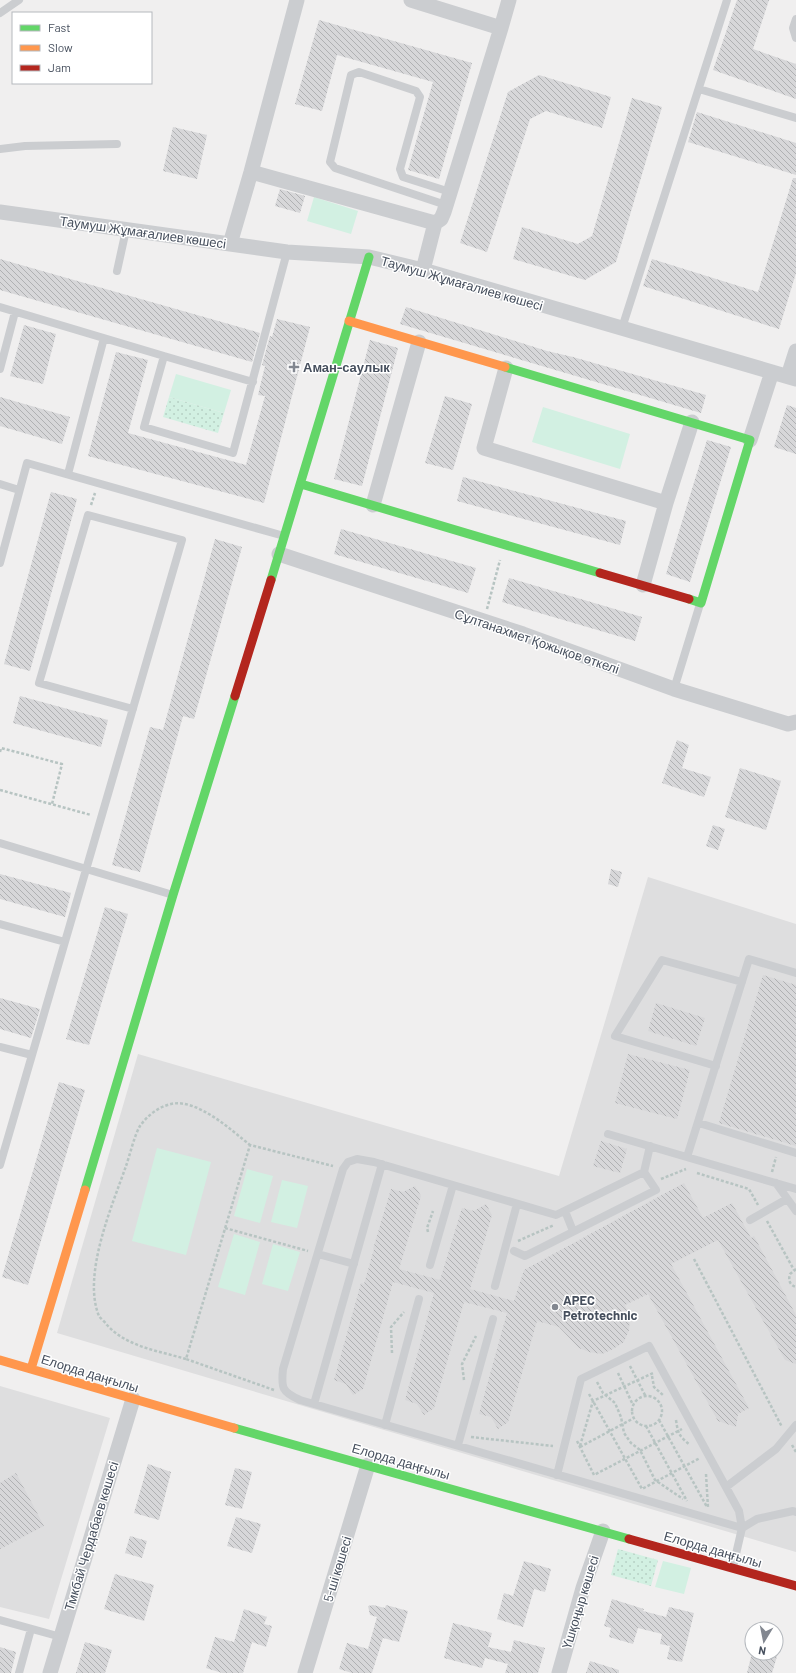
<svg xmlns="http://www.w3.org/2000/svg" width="796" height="1673" font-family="Barlow,sans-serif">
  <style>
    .education { fill: #dededf }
    .green { fill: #d2f0e2 }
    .park { fill: url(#park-dots) }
    .building { fill: url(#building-back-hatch) }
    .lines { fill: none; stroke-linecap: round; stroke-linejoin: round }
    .path { stroke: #b7c4c2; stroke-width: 2.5; stroke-dasharray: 3 2; stroke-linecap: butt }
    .lane { stroke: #cbcdd0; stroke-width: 8 }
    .street { stroke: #cbcdd0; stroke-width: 15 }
    .fast { stroke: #63d668; stroke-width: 9 }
    .slow { stroke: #ff974d; stroke-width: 9 }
    .jam { stroke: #b3261e; stroke-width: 9 }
    .poi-dot { fill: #828790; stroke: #fff; stroke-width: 1.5 }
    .labels { text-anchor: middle; stroke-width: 3; stroke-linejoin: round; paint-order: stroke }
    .street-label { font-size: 13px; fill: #464f5d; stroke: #fff }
    .poi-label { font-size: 13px; font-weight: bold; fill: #464f5d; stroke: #fff; text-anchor: start }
  </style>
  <defs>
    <pattern id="park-dots" width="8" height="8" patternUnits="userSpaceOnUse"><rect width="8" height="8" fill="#d2f0e2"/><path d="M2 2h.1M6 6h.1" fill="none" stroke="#b6d0c4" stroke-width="1.8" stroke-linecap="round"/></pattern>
    <pattern id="building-back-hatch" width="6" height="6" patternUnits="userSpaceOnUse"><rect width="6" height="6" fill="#d7d7d9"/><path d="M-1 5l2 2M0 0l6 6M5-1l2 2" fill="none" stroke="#b0b1b3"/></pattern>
  </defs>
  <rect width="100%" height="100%" fill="#f0efef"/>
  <path class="education" d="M 648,877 L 796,924 L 796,1552 L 57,1333 L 138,1054 L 559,1176 Z
    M 0,1386 L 110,1418 L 49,1619 L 0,1607 Z"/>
  <path class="green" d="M 314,197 L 358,211 L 351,234 L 307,221 Z
    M 176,374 L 231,390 L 224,413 L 169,397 Z
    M 543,407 L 630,434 L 620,469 L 532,442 Z
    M 157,1148 L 211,1162 L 186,1255 L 132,1241 Z
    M 247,1169 L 273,1176 L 260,1223 L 234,1216 Z
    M 282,1180 L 308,1186 L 297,1228 L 271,1222 Z
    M 234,1234 L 260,1242 L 245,1295 L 218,1287 Z
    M 273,1244 L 300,1252 L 288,1291 L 262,1284 Z
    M 663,1561 L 691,1568 L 684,1594 L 655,1587 Z"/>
  <path class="park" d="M 169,397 L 224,413 L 218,433 L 163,417 Z
    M 618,1549 L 658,1560 L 651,1586 L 611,1575 Z"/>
  <path class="building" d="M 737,0 L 769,0 L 753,49 L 796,64 L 796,99 L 713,70 Z
    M 319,20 L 472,63 L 439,179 L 408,170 L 433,82 L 337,55 L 322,111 L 295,104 Z
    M 539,75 L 611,97 L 602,128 L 546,111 L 530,119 L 487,252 L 460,243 L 508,92 Z
    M 632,98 L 662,107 L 616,262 L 585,280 L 513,259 L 522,227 L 578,244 L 592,236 Z
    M 697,112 L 796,143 L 796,175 L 688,142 Z
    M 173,127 L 207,135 L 197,179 L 163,171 Z
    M 793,178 L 796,178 L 796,273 L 779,329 L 643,286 L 652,259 L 758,292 Z
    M 280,189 L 305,196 L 300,213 L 275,206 Z
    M 0,259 L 260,333 L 252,362 L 0,290 Z
    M 406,307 L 547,351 L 573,357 L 706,395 L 701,413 L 400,324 Z
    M 277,319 L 310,327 L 264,503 L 88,456 L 116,352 L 148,360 L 128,433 L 246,465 L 265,396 L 258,395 L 265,366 L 262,365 L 270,336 L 272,337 Z
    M 24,325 L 56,334 L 43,384 L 10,376 Z
    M 370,340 L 398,348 L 362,486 L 334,479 Z
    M 445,396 L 472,404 L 453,470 L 425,463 Z
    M 0,397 L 70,417 L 62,444 L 0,426 Z
    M 787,405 L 796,408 L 796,454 L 774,447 Z
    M 707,440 L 731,447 L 690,582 L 666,574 Z
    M 463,477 L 626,521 L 620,545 L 457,501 Z
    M 51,492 L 77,499 L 30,671 L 4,664 Z
    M 341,529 L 476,568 L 468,593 L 334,554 Z
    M 215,539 L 242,547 L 194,719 L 183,716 L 140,872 L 112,865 L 150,727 L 163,730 Z
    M 509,578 L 642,617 L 635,641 L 502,602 Z
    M 20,696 L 108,720 L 101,747 L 13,723 Z
    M 677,740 L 689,745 L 682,768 L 711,777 L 704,797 L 662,783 Z
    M 740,768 L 781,781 L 766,830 L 725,817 Z
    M 713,825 L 725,829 L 718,850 L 706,846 Z
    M 611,869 L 622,872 L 618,887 L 608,884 Z
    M 0,874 L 71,893 L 65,917 L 0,899 Z
    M 105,907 L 128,914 L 89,1045 L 66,1039 Z
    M 763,975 L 796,985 L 796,1146 L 719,1123 Z
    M 0,998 L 40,1009 L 31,1038 L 0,1029 Z
    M 656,1003 L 705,1018 L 696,1046 L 648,1031 Z
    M 628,1054 L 690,1070 L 677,1119 L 615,1103 Z
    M 59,1082 L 85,1090 L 28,1285 L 2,1277 Z
    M 601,1141 L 627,1149 L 620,1173 L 593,1166 Z
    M 684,1183 L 703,1218 L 732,1203 L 751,1238 L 754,1236 L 796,1315 L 796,1364 L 785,1360 L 718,1240 L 671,1264 L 749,1408 L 738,1414 L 736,1427 L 718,1421 L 648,1294 L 625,1305 L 630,1317 L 629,1330 L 624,1342 L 613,1349 L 602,1354 L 589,1352 L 579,1348 L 559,1327 L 537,1321 L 508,1422 L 498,1429 L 491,1417 L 479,1414 L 507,1313 L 464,1302 L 434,1408 L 424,1415 L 417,1404 L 405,1400 L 434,1293 L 393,1282 L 363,1389 L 353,1395 L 346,1384 L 334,1380 L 361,1283 L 364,1284 L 374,1249 L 373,1249 L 391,1189 L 403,1192 L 415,1186 L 421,1196 L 399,1269 L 440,1280 L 462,1208 L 474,1211 L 486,1204 L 492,1215 L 470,1289 L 514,1301 L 524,1270 Z
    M 148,1464 L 171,1472 L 159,1520 L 134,1513 Z
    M 235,1468 L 252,1472 L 242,1509 L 225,1505 Z
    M 16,1473 L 44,1526 L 0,1549 L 0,1483 Z
    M 236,1517 L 261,1524 L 252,1553 L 227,1546 Z
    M 130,1536 L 147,1541 L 142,1558 L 125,1553 Z
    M 524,1561 L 551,1569 L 545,1592 L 534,1589 L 523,1627 L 497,1619 L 504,1593 L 513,1596 Z
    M 115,1574 L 154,1585 L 144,1621 L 104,1609 Z
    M 612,1599 L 644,1609 L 643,1611 L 666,1617 L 669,1607 L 694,1613 L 682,1662 L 667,1659 L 670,1646 L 660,1644 L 662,1634 L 638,1628 L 633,1644 L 609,1637 L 611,1628 L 604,1626 Z
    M 373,1605 L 385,1608 L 386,1605 L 408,1611 L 399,1642 L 383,1638 L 372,1673 L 352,1673 L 339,1669 L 347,1643 L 368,1649 L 377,1617 L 370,1615 L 368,1606 Z
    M 244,1609 L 267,1617 L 264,1624 L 272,1626 L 266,1647 L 252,1642 L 243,1673 L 222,1673 L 206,1668 L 215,1637 L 234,1642 Z
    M 453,1623 L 492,1633 L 488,1647 L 511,1652 L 514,1640 L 545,1648 L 538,1673 L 505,1673 L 508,1664 L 485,1658 L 482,1668 L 444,1658 Z
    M 85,1642 L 112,1650 L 105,1673 L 76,1673 Z
    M 0,1647 L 16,1652 L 11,1673 L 0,1673 Z
    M 752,1653 L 778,1653 L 772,1673 L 747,1673 Z
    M 590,1661 L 619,1670 L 619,1673 L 586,1673 Z"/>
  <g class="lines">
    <path class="path" d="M 91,505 L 95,493
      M 487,609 L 500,560
      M 0,752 L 1,748 L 62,764 L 52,804
      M 0,790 L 91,815
      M 772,1172 L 776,1157
      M 697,1173 L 749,1189 L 758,1205
      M 661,1179 L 686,1169
      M 767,1221 L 794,1270
      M 225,1228 L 308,1251
      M 428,1232 L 427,1228 L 433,1211
      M 518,1241 L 554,1225
      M 694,1259 L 782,1427
      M 796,1269 L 790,1274 C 788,1281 790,1285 796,1287
      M 392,1353 L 391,1327 L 404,1312
      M 186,1359 C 159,1351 127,1347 107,1325 C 105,1322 101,1319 99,1316 C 82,1275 112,1206 126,1166 C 130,1155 134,1136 140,1126 C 147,1116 158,1107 171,1104 C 197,1098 231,1130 250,1145
      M 630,1366 L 646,1397
      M 618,1373 L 633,1405
      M 652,1376 L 654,1387 L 664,1396
      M 464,1380 L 462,1364 L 476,1336
      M 597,1382 L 603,1393 L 615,1403 L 621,1417 L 624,1433 L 631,1443 L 640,1450 L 655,1480 L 683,1499
      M 274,1390 L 186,1359 L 250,1145 L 333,1166
      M 589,1394 L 642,1489 L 700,1458
      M632 1411a15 15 0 1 1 30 0a15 15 0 1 1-30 0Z
      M 659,1420 L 707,1507
      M 676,1420 C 678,1434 679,1436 690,1445
      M 646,1426 L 687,1501
      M 471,1437 L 553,1446
      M 577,1441 L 594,1475 L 682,1429
      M 792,1445 L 796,1452
      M 580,1446 L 593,1401 L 653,1373
      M 580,1447 L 634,1418
      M 706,1474 L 708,1508"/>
    <path class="lane" d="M 0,13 L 19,0
      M 796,19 L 793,28 L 796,38
      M 699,89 L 796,118
      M 0,149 L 25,146 L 117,144
      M 446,205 L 335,168 L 330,162 L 351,75 L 359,72 L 416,91 L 420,97 L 400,169 L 403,177 L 450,192
      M 117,271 L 126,230
      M 0,307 L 164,356
      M 622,328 L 727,0
      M 0,369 L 15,312
      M 253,382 L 164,356 L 144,427 L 233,453 L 287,252
      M 68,474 L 104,338
      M 0,484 L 19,490
      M 0,563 L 27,463 L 284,536
      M 674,689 L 700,604
      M 0,843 L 173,895
      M 0,924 L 65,942
      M 0,1047 L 32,1055
      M 716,1066 L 615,1036 L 662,960 L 742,982
      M 699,1123 L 796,1153
      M 608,1134 L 796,1189
      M 687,1157 L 749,959 L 796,973
      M 0,1165 L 182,540 L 88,515 L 39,683 L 133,709
      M 776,1183 L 796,1211
      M 565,1211 L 573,1231
      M 750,1220 L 787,1199
      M 514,1251 L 525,1256 L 656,1190 L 644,1172
      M 318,1254 L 354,1264
      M 430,1265 L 453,1185
      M 495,1286 L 517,1204
      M 314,1404 L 382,1164
      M 385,1425 L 419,1299
      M 458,1445 L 493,1319
      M 557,1475 L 581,1379 L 649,1346 L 739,1511 L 742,1528 C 594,1486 447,1443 300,1400 C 282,1392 281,1388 283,1369 L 343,1169 L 348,1162 L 357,1159 L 374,1162 L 556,1215 L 644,1172 L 650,1146
      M 726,1487 L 776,1449 L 796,1425
      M 733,1567 L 742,1528 L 757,1519 L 793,1511 L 796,1512
      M 0,1620 L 61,1637
      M 19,1673 L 31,1629"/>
    <path class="street" d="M 411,0 L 501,28 L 509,0
      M 251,172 L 435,223 L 441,219 L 444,212 L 501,28
      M 0,212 L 287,252 L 369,257 L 423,270 L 796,379
      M 230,244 L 251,172 L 297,0
      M 423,270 L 435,223
      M 506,368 L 484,448 L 666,503
      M 788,376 L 796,351
      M 750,440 L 772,372
      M 373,505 L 419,342
      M 279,554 L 523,634 L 674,689 L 788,724 L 796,722
      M 643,585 L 666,503 L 692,422
      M 50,1673 L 133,1399
      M 305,1673 L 368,1465
      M 559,1673 L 583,1588 L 603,1531"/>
    <path class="fast" d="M 505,367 L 750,440 L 701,603 L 689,599
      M 301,484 L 600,573
      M 271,580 L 369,257
      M 85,1190 L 173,895 L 235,696
      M 234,1428 L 629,1539"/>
    <path class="slow" d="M 349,321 L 505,367
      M 0,1360 L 234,1428
      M 31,1369 L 85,1190"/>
    <path class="jam" d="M 600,573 L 689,599
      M 235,696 L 271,580
      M 629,1539 L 796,1586"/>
  </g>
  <g class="poi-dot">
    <path d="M292 361h4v4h4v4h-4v4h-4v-4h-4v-4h4z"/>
    <circle cx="555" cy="1307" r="4"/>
  </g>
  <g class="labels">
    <g class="street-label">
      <text transform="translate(143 232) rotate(8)" y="5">Таумуш Жұмағалиев көшесі</text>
      <text transform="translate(462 283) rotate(16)" y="5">Таумуш Жұмағалиев көшесі</text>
      <text transform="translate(537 641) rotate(19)" y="5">Сұлтанахмет Қожықов өткелі</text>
      <text transform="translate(90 1373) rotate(17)" y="5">Елорда даңғылы</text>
      <text transform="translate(401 1461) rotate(16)" y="5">Елорда даңғылы</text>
      <text transform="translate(91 1536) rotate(-73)" y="5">Тмкбай Чердабаев көшесі</text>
      <text transform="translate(713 1549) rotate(16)" y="5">Елорда даңғылы</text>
      <text transform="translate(337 1569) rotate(-73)" y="5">5-ші көшесі</text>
      <text transform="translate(580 1602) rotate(-73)" y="5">Үшқоңыр көшесі</text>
    </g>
    <g class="poi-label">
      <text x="303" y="372">Аман-саулык</text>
      <text x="563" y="1305">APEC<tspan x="563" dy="15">Petrotechnic</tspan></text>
    </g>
  </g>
  <rect x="12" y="12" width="140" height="72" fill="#ffffff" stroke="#b5b9be"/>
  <rect x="20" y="25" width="20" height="6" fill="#63d668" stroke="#b5b9be"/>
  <text x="48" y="32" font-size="12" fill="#464f5d">Fast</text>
  <rect x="20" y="45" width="20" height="6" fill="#ff974d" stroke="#b5b9be"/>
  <text x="48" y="52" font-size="12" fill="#464f5d">Slow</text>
  <rect x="20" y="65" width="20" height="6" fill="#b3261e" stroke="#b5b9be"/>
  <text x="48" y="72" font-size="12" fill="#464f5d">Jam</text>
  <g transform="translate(764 1641) rotate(190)"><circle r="19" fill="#ffffff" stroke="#b5b9be"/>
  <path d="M0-3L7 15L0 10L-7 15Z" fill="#828790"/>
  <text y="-6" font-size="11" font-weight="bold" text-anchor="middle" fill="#464f5d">N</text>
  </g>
</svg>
